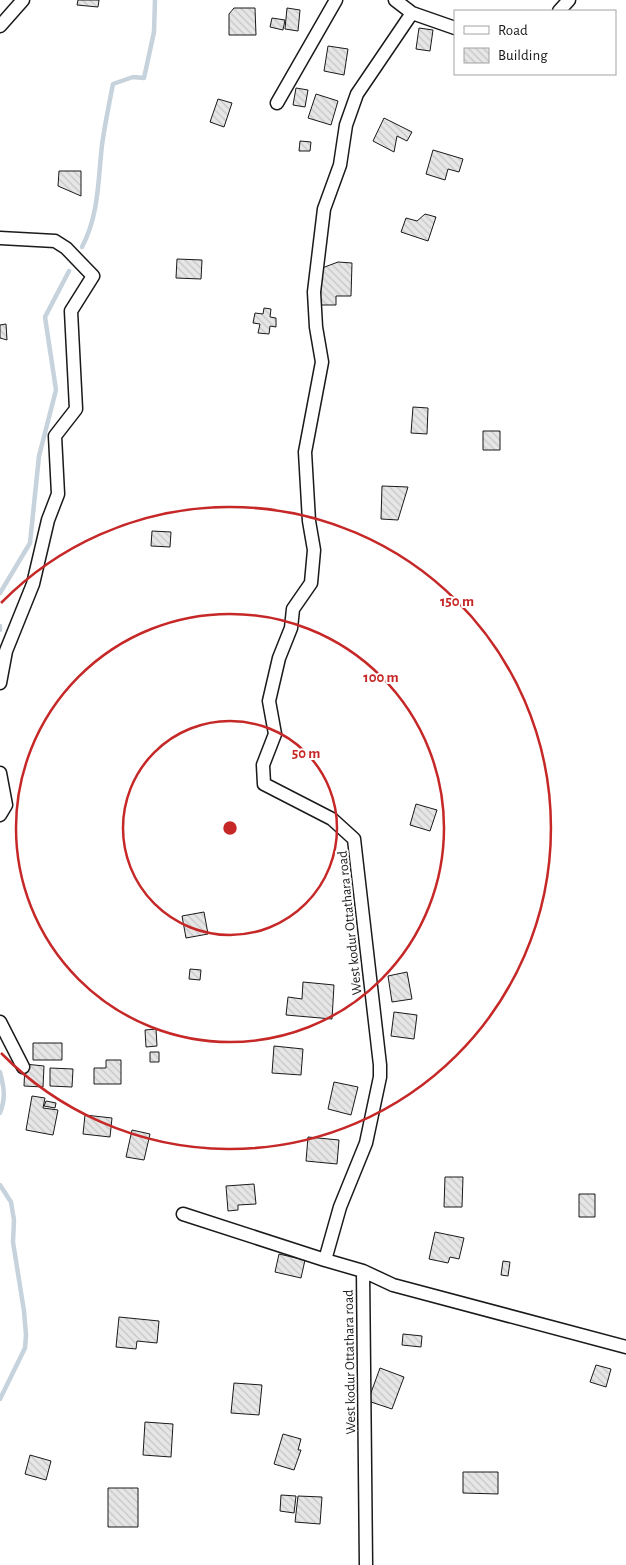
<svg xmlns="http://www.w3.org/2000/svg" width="626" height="1565" font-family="'Alegreya Sans',sans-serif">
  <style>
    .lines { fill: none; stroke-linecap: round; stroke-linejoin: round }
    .stream { stroke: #c6d2dc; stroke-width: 4.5 }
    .building { fill: url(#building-back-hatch); stroke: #1a1a1a }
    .minor-casing { stroke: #1a1a1a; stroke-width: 15 }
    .minor { stroke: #fff; stroke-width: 12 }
    .ring { fill: none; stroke: #c62828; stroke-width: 2.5 }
    .labels { text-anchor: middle; stroke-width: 4; stroke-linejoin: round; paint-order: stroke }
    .street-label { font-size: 14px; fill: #1a1a1a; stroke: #fff }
    .centre { fill: #c62828; stroke: #fff; stroke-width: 2.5 }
    .ring-label { font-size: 15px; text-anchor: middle; font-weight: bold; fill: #c62828; stroke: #fff; stroke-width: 4; stroke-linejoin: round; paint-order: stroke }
  </style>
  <defs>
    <pattern id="building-back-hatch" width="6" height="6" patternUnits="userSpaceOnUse" patternTransform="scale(1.25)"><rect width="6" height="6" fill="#e6e6e6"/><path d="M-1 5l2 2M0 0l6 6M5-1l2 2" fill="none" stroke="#c5c5c5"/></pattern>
  </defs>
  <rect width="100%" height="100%" fill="#fff"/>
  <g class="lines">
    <path class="stream" d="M 82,247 C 99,215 98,180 102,145 C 105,124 109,104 113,84 L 133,77 L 144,78 L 154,32 L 155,0
      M 0,593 L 30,543 L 39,456 L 56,390 L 45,317 L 69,271
      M 0,626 L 0,630
      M 0,1072 C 4,1087 6,1098 0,1113
      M 0,1185 L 11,1202 L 14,1220 L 13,1242 L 24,1311 L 26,1335 L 25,1348 L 0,1399"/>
  </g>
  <path class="building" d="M 78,0 L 99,0 L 98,7 L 77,5 Z
    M 234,8 L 255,8 L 256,35 L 229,35 L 229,14 Z
    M 287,8 L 300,10 L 298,31 L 285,29 Z
    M 272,18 L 285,20 L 283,30 L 270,27 Z
    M 419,28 L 433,30 L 430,51 L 416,49 Z
    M 328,46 L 348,49 L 344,75 L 324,71 Z
    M 296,88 L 308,90 L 305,107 L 293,105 Z
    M 316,94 L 338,101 L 331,125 L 308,118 Z
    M 218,99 L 232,103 L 224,127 L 210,122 Z
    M 384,118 L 412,132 L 407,141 L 397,136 L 394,152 L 373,141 Z
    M 300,141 L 311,142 L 310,151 L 299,151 Z
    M 433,150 L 463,159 L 459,172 L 448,169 L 445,180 L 426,174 Z
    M 59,171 L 81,171 L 81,196 L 58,186 Z
    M 425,214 L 436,217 L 428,241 L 401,232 L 406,218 L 417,221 Z
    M 177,259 L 202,260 L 201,279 L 176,278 Z
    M 338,262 L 352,263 L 351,296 L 336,296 L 336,305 L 320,305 L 322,268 Z
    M 264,308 L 271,309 L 270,317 L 276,318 L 276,327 L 270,326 L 269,334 L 258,333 L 260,324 L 253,323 L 255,313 L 263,314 Z
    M 6,324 L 7,340 L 0,338 L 0,325 Z
    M 413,407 L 428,408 L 427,434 L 411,433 Z
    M 483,431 L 500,431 L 500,450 L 483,450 Z
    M 382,486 L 408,487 L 398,520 L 381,519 Z
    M 152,531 L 171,532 L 170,547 L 151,546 Z
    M 416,804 L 437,810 L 430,831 L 410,825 Z
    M 204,912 L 208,934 L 186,938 L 182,916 Z
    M 190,969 L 201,970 L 200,980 L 189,979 Z
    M 407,972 L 412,999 L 392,1002 L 388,976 Z
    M 303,982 L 334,985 L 332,1019 L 286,1015 L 288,997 L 302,999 Z
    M 394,1012 L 417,1015 L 414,1039 L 391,1036 Z
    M 156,1029 L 157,1046 L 146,1047 L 145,1030 Z
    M 33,1043 L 62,1043 L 62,1060 L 33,1060 Z
    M 274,1046 L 303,1049 L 301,1075 L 272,1073 Z
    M 150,1052 L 159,1052 L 159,1062 L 150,1062 Z
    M 106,1060 L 121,1060 L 121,1084 L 94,1084 L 94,1068 L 106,1068 Z
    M 25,1064 L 44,1066 L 43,1087 L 24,1086 Z
    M 50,1068 L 73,1069 L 72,1087 L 50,1086 Z
    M 334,1082 L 358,1087 L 351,1115 L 328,1109 Z
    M 32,1096 L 45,1098 L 43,1108 L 58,1110 L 53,1135 L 26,1130 Z
    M 46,1101 L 56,1103 L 55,1108 L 44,1106 Z
    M 85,1115 L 112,1118 L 110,1137 L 83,1134 Z
    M 132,1130 L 150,1134 L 144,1160 L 126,1157 Z
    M 308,1137 L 339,1140 L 337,1164 L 306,1161 Z
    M 445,1177 L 463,1177 L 462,1207 L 444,1207 Z
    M 254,1184 L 256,1204 L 238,1205 L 238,1210 L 228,1211 L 226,1186 Z
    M 579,1194 L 595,1194 L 595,1217 L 579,1217 Z
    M 435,1232 L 464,1238 L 459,1259 L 450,1257 L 448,1263 L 429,1259 Z
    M 279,1254 L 305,1260 L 301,1278 L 275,1272 Z
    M 503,1261 L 510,1262 L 508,1276 L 501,1275 Z
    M 119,1317 L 159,1321 L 157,1343 L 137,1341 L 136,1349 L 116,1347 Z
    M 403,1334 L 422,1336 L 421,1347 L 402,1345 Z
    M 596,1365 L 611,1369 L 606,1387 L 590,1382 Z
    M 380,1368 L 404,1377 L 392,1409 L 368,1401 Z
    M 234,1383 L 262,1385 L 259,1415 L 231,1413 Z
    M 145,1422 L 173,1424 L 171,1457 L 143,1455 Z
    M 283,1434 L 301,1439 L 298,1450 L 301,1450 L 294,1470 L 274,1464 Z
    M 30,1455 L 51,1461 L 46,1480 L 25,1474 Z
    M 463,1472 L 498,1472 L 498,1494 L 463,1493 Z
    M 108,1488 L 138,1488 L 138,1527 L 108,1527 Z
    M 281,1495 L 296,1496 L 294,1513 L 280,1511 Z
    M 298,1496 L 322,1497 L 320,1524 L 295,1522 Z"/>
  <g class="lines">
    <defs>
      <path id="minor" d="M 395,0 L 412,13
        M 559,11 L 569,0
        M 0,26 L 23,0
        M 455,28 L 412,13 L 357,94 L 346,125 L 340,165 L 324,209 L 314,292 L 316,327 L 322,362 L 305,452 L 309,521 L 314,550 L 311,583 L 293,609 L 291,628 L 279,658 L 269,701 L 275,734 L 263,765 L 264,784 L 332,819 L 354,839 L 380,1065 L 380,1077 L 366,1143 L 340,1207 L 325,1260 L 363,1271 L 393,1285 L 626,1347
        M 277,103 L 336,0
        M 0,238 L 55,241 L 66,248 L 93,276 L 71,311 L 76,409 L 55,436 L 58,494 L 48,520 L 33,584 L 6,651 L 0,683
        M 0,773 L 6,805 L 0,815
        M 0,1022 L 23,1067
        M 183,1214 L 325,1260
        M 363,1271 L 366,1565"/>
    </defs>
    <use href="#minor" class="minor-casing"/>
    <use href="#minor" class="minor"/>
  </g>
  <g class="ring">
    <circle cx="230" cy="828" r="107"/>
    <circle cx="230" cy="828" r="214"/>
    <path d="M1 603A321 321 0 1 1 1 1053"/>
  </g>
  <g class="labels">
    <g class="street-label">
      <text transform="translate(349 923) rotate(-96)" y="5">West kodur Ottathara road</text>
      <text transform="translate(349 1362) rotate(-91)" y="5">West kodur Ottathara road</text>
    </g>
  </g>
  <circle cx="230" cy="828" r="8" class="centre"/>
  <g class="ring-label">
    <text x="457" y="606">150 m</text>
    <text x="381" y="682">100 m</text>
    <text x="306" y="758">50 m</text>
  </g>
  <rect x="454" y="10" width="162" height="65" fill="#ffffff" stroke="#a3a3a3"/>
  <rect x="464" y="26" width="25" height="8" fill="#ffffff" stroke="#a3a3a3"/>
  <text x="498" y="35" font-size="15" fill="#1a1a1a">Road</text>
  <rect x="464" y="48" width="25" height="15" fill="url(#building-back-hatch)" stroke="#a3a3a3"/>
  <text x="498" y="60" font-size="15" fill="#1a1a1a">Building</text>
</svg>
